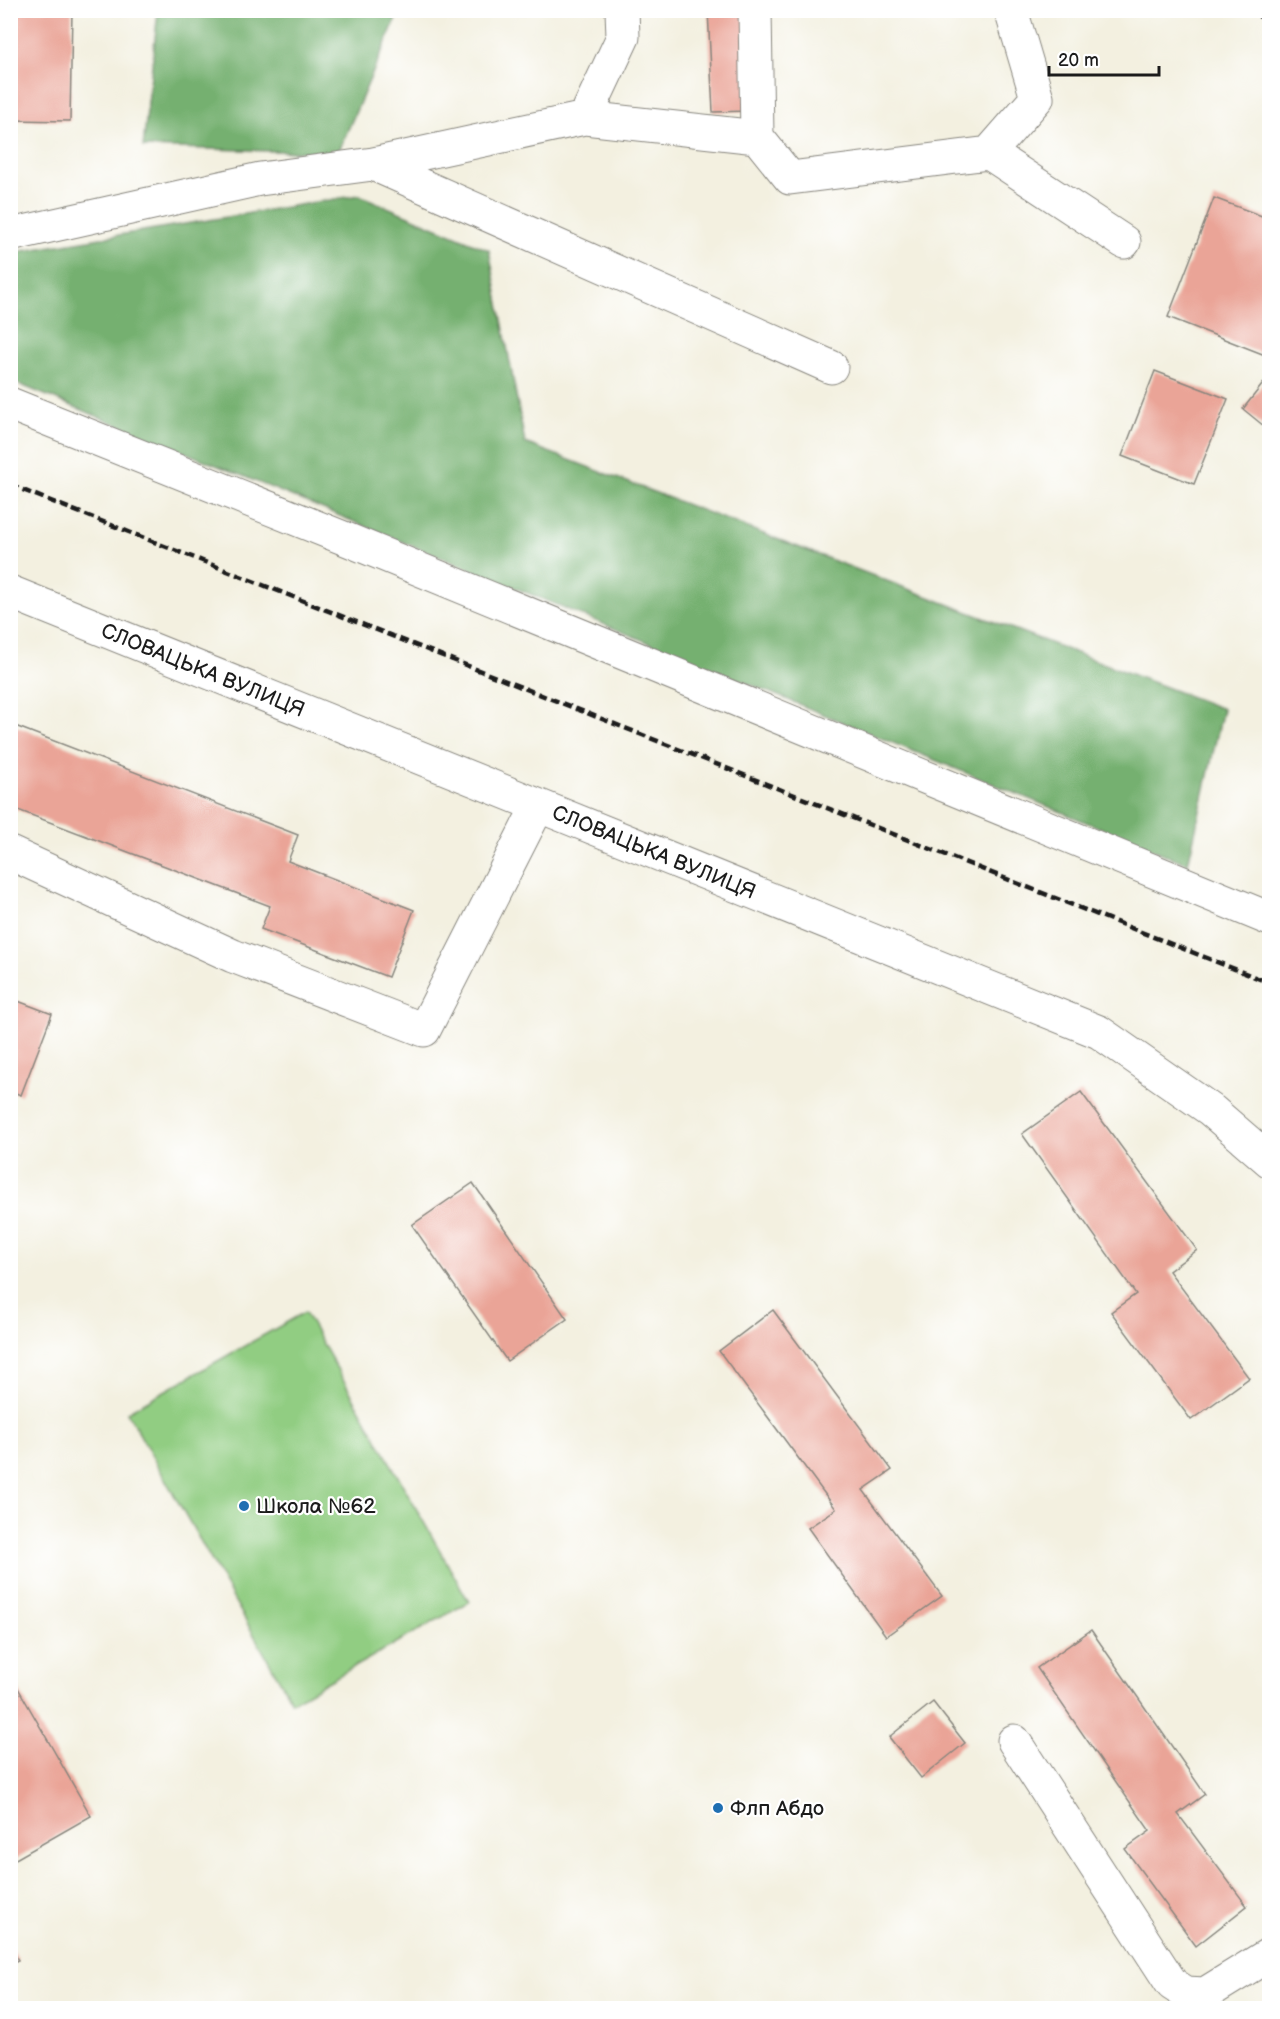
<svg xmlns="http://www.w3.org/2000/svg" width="1280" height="2019" font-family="'Balsamiq Sans',sans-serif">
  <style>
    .green { fill: #91cd82; stroke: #56744f; stroke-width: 1.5 }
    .forest { fill: #74b070; stroke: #486646; stroke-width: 1.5 }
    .building { fill: #eaa497 }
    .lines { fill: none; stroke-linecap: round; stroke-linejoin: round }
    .minor-casing { stroke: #88867e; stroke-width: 35 }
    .minor { stroke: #fff; stroke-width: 33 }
    .rail { stroke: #1c1c1c; stroke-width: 4.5; stroke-dasharray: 9 4.5; stroke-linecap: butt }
    .poi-dot { fill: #1f6fb2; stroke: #fff; stroke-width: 2 }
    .labels { text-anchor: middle; stroke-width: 4.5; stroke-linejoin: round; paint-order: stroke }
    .street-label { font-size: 21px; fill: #1c1c1c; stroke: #fff }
    .poi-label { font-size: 21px; fill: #1c1c1c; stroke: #fff; text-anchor: start }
  </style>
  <rect width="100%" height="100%" fill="#fff"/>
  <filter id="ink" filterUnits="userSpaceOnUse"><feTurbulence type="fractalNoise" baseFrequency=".0167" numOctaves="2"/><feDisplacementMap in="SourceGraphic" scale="12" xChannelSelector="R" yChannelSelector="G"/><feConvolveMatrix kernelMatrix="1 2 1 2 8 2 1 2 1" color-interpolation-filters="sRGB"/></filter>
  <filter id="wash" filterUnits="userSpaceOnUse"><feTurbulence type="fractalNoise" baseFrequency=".008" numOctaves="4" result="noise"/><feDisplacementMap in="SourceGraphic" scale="24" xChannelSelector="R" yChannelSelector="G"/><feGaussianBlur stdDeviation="1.35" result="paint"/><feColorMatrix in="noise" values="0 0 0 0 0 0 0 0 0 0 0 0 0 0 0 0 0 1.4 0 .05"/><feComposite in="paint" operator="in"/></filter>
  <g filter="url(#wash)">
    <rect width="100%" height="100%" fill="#f3f0e0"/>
    <path class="green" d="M 305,1312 L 469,1602 L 292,1702 L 127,1412 Z"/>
    <path class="forest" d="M 388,10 L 396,19 L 338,153 L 143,147 L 158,11 Z
      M 359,195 L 489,250 L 525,443 L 1223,709 L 1188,864 L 11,381 L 11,253 Z"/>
    <g id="blocks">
      <path class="building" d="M 10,10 L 72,10 L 70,121 L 10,120 Z
        M 708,10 L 746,10 L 749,111 L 713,112 Z
        M 1214,198 L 1270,219 L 1270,344 L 1265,355 L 1168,317 Z
        M 1155,371 L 1228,399 L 1194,484 L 1122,456 Z
        M 1270,375 L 1270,431 L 1243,409 Z
        M 10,724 L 298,835 L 288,861 L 414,910 L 388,977 L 261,929 L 270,906 L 10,807 Z
        M 10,998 L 52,1014 L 21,1095 L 10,1091 Z
        M 1081,1092 L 1197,1250 L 1169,1271 L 1249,1378 L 1191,1420 L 1111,1312 L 1136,1294 L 1022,1134 Z
        M 473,1183 L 567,1319 L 507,1361 L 412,1225 Z
        M 773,1310 L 892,1470 L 863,1490 L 942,1596 L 886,1636 L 808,1528 L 836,1509 L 719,1351 Z
        M 1091,1630 L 1205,1794 L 1178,1814 L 1247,1906 L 1196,1946 L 1125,1849 L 1150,1831 L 1037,1668 Z
        M 10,1674 L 91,1816 L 14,1860 L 10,1855 Z
        M 933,1702 L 965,1743 L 921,1778 L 889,1737 Z
        M 10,1946 L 18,1960 L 10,1964 Z"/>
    </g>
  </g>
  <g filter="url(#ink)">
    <use href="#blocks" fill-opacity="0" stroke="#88867e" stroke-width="1.5"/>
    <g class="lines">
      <defs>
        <path id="minor" d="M 755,10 L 757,137
          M 585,118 L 623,37 L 622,10
          M 989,153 L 1037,98 L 1011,10
          M 373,164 L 585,118 L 757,137 L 790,178 L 989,153 L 1124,242
          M 10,235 L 260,179 L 373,164 L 831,367
          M 10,404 L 346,539 L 1270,919
          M 10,592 L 1099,1032 L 1211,1110 L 1270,1161
          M 10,853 L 233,956 L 424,1030 L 538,806
          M 1014,1741 L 1172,1984 L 1186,1993 L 1205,1994 L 1270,1954"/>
      </defs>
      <use href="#minor" class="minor-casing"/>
      <use href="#minor" class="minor"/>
      <path class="rail" d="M 1256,10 L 1270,34
        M 10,485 L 1270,983"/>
    </g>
  </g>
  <g class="poi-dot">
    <circle cx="244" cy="1506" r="6"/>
    <circle cx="718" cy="1808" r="6"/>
  </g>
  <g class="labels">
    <g class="street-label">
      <text transform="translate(203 670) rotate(22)" y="7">СЛОВАЦЬКА ВУЛИЦЯ</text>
      <text transform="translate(654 852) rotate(22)" y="7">СЛОВАЦЬКА ВУЛИЦЯ</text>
    </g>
    <g class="poi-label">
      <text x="256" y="1513">Школа №62</text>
      <text x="730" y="1815">Флп Абдо</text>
    </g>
  </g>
  <rect width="1280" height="2019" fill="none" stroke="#fff" stroke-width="36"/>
  <path d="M1049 66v9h110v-9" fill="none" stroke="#1c1c1c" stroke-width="3"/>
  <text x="1058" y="66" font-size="18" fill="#1c1c1c" stroke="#ffffff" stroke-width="4.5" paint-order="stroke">20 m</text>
</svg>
